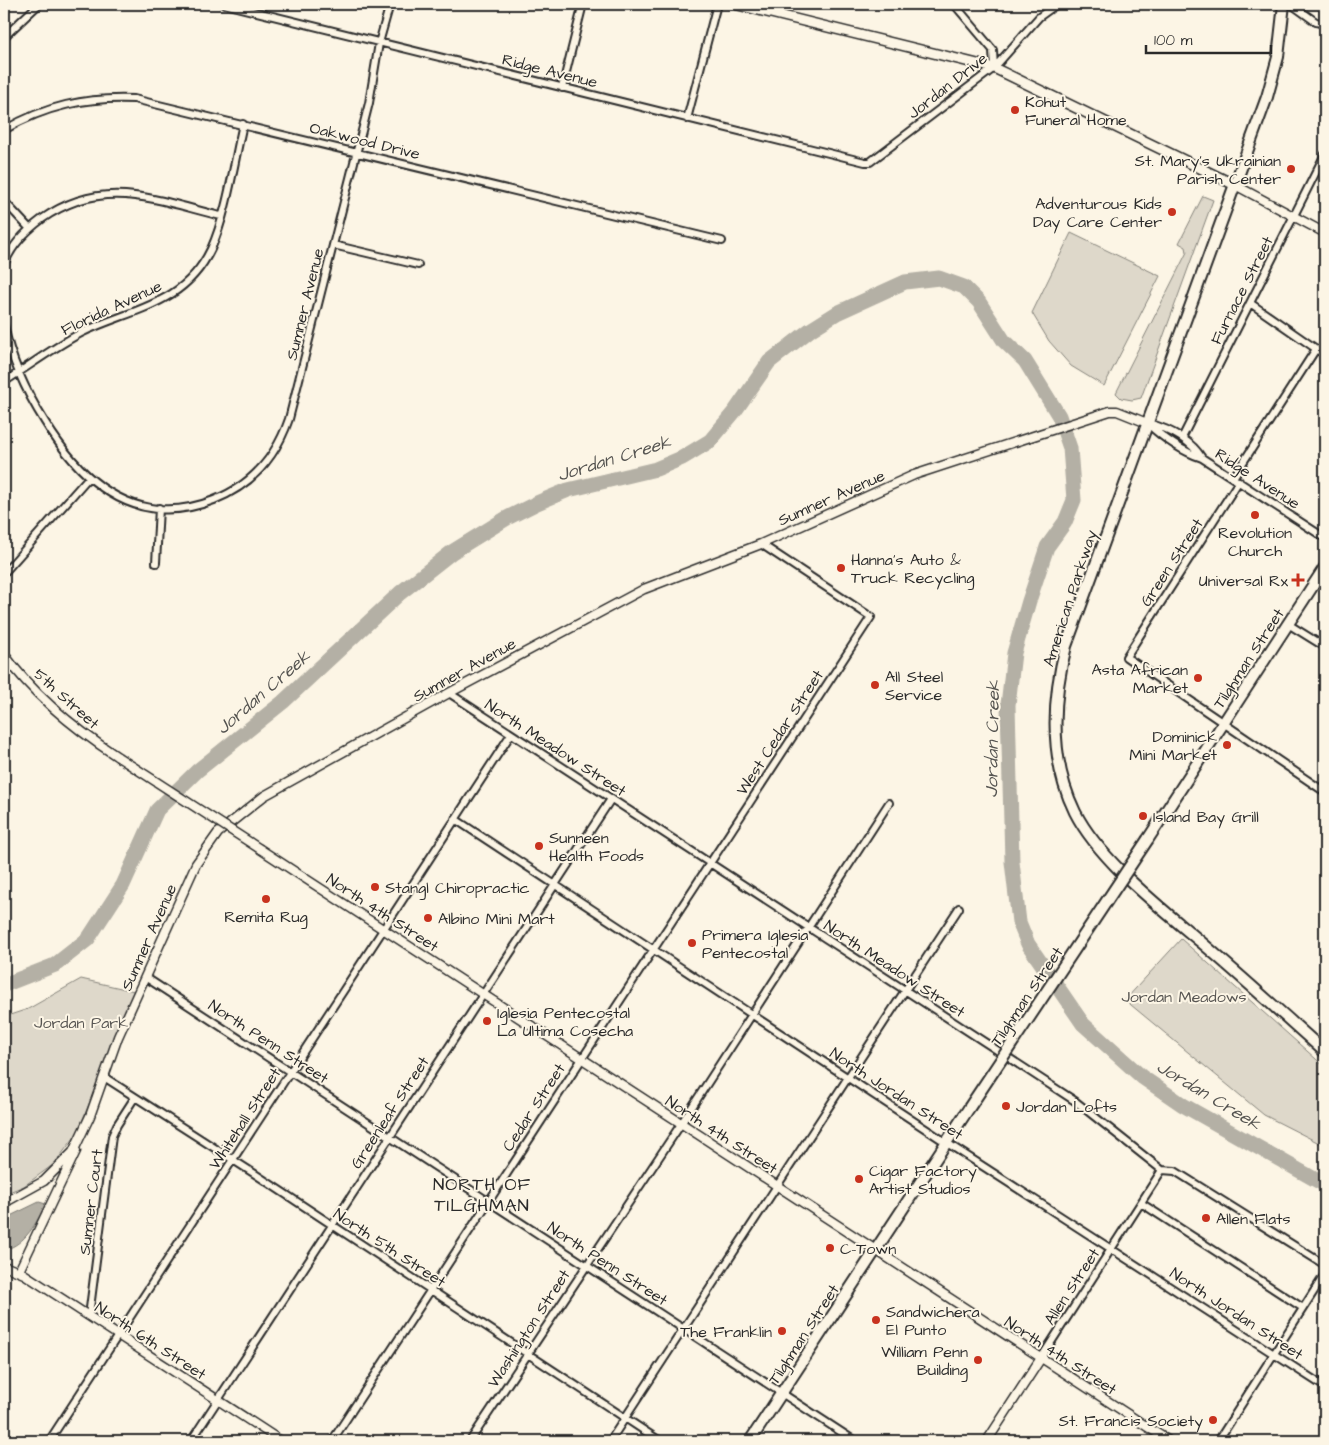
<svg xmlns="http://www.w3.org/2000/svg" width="1329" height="1445" font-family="'Architects Daughter',sans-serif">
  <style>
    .green { fill: #ded8ca; stroke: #84827a }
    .water { fill: #b4b0a5; stroke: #7d7b74 }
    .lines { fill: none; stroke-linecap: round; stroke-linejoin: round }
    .river { stroke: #b4b0a5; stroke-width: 15 }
    .minor-casing { stroke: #2b2b2b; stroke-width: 10 }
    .tertiary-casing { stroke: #2b2b2b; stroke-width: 11 }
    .secondary-casing { stroke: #2b2b2b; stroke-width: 12 }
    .primary-casing { stroke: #2b2b2b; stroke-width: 14 }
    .minor { stroke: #fcf5e5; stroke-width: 6 }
    .tertiary { stroke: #fcf5e5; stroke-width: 8 }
    .secondary { stroke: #fcf5e5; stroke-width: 9 }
    .primary { stroke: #fcf5e5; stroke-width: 10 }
    .tertiary-bridge-casing { stroke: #2b2b2b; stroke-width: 11; stroke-linecap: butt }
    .primary-bridge-casing { stroke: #2b2b2b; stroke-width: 14; stroke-linecap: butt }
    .tertiary-bridge { stroke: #fcf5e5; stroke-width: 8 }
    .primary-bridge { stroke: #fcf5e5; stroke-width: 10 }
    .poi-dot { fill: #c8321e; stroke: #fcf5e5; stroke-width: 2 }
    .labels { text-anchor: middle; stroke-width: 4; stroke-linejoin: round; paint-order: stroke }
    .street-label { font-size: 16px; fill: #2b2b2b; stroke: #fcf5e5 }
    .poi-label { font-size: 16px; fill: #2b2b2b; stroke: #fcf5e5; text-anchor: start }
    .park-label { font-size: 16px; fill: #585653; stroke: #fcf5e5 }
    .water-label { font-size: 18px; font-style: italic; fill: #545350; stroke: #fcf5e5 }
    .neighbourhood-label { font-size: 18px; letter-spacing: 1px; fill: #2b2b2b; stroke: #fcf5e5 }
  </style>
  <rect width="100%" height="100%" fill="#fcf5e5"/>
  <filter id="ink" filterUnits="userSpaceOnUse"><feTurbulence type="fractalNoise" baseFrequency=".02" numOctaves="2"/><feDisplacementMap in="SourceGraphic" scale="10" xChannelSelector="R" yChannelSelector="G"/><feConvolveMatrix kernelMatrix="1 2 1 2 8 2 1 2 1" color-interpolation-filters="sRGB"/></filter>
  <g filter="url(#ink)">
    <path class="green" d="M 1203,196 L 1213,200 L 1141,398 L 1132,400 L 1121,398 L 1116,393 L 1187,252 L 1186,247 L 1179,243 Z
      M 1071,233 L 1160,276 L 1104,386 L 1071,366 L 1049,341 L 1032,313 Z
      M 1181,939 L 1325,1067 L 1325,1146 L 1264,1115 L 1125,1000 Z
      M 81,979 L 134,991 L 77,1134 L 54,1164 L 24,1186 L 4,1194 L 4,1017 L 28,1009 Z"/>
    <path class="water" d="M 39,1202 L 46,1204 C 36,1223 26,1244 4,1250 L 4,1219 Z"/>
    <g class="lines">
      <path class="river" d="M 4,985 L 55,965 L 88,939 L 123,885 L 157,810 L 197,771 L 283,702 L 400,593 L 452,552 L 507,518 L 537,503 L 568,490 L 656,469 L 682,458 L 710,441 L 735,411 L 769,362 L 810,330 L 837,313 L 905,282 L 939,278 L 964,287 L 979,302 L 1004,341 L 1025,361 L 1059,416 L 1070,448 L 1074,500 L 1065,522 L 1047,547 L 1029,601 L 1014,653 L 1008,705 L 1012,862 L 1019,922 L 1028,944 L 1083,1024 L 1142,1077 L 1183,1105 L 1325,1185"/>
      <defs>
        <path id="minor" d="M 224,4 L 865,162 L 870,162 L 994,68 L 1039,17 L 1057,4
          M 954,4 L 993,50 L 994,68
          M 1291,4 L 1316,22 L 1325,24
          M 4,37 L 39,4
          M 562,88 L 583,4
          M 687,119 L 717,4
          M 4,130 C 45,106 86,97 134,99 L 722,241
          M 4,201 L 30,229
          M 333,245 L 418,265
          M 4,266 C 10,247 26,231 42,219 C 103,176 155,200 221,216
          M 1250,303 L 1325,355
          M 4,325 C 11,360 26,392 45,422 C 83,484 137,530 214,500 C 252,485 276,457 289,419 L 369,103 L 379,43 L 390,4
          M 4,382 C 29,366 54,347 81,333 C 130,309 184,306 211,249 C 227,214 234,162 243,124
          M 1147,423 C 1163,438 1181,451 1202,458 L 1325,538
          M 1148,423 C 1169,429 1190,439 1202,458
          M 1182,438 L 1325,154
          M 1233,478 L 1316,349
          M 1239,481 L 1126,657 L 1325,792
          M 156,563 L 159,508
          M 4,573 L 88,478
          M 1288,624 L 1325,647
          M 449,693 L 1075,1101 L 1162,1170 L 1175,1171 L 1325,1265
          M 455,819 L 947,1143 L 1325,1387
          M 145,977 L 855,1441
          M 104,1077 L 255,1174 L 660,1441
          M 1141,1203 L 1303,1308
          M 89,1316 L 112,1136 L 117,1125 L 135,1097
          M 1041,1358 L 1162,1170
          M 49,1441 L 511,734
          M 191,1441 L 611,799
          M 332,1441 L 871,617 L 761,544
          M 470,1441 L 681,1124 L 889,803
          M 610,1441 L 959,908
          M 1218,1441 L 1325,1274"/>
        <path id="tertiary" d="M 1235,185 L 1325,233
          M 4,654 C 34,696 75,729 118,757
          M 260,849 L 1169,1441
          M 4,1203 L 44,1181 L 73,1152 L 90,1116 L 118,1037 L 196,864 L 218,833 L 264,796 L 449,693 L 644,589 L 761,544 L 914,475 L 1110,411 L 1117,411 L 1147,423
          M 4,1266 L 24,1274 L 281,1441
          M 19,1271 L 76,1151
          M 987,1441 L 1041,1358"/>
        <path id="secondary" d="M 734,4 L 994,68 L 1235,185"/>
        <path id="primary" d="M 1284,4 L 1278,57 L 1267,97 L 1066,646 C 1052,701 1049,759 1075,812 C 1099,860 1160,907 1201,942 C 1243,978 1284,1015 1325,1052
          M 1148,839 L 1325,567
          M 750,1441 L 969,1108"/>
      </defs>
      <use href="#minor" class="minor-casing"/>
      <use href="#tertiary" class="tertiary-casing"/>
      <use href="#secondary" class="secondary-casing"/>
      <use href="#primary" class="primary-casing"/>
      <use href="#minor" class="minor"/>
      <use href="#tertiary" class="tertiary"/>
      <use href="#secondary" class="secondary"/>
      <use href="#primary" class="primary"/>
      <defs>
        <path id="tertiary-bridge" d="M 118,757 L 260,849"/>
        <path id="primary-bridge" d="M 969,1108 L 1148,839"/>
      </defs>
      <use href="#tertiary-bridge" class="tertiary-bridge-casing"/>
      <use href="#primary-bridge" class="primary-bridge-casing"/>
      <use href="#tertiary-bridge" class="tertiary-bridge"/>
      <use href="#primary-bridge" class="primary-bridge"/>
    </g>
  </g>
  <g class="poi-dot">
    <circle cx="1015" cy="110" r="5"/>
    <circle cx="1291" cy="169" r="5"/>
    <circle cx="1172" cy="212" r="5"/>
    <circle cx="1255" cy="515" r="5"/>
    <circle cx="841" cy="568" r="5"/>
    <path d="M1295.5 572.5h5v5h5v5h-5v5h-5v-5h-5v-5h5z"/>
    <circle cx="1198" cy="678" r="5"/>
    <circle cx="875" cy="685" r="5"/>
    <circle cx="1227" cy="745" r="5"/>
    <circle cx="1143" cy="816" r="5"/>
    <circle cx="539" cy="846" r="5"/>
    <circle cx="375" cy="887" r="5"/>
    <circle cx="266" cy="899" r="5"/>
    <circle cx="428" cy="918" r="5"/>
    <circle cx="692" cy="943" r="5"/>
    <circle cx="487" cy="1021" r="5"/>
    <circle cx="1006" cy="1106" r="5"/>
    <circle cx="859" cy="1179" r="5"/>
    <circle cx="1206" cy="1218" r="5"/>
    <circle cx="830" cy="1248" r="5"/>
    <circle cx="876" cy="1320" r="5"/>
    <circle cx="782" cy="1331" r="5"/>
    <circle cx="978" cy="1360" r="5"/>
    <circle cx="1213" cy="1420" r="5"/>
  </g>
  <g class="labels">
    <g class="street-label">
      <text transform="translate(550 70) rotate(14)" y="6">Ridge Avenue</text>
      <text transform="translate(947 85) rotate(-38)" y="6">Jordan Drive</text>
      <text transform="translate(365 140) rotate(14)" y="6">Oakwood Drive</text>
      <text transform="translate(1241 290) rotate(-63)" y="6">Furnace Street</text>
      <text transform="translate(304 304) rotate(-76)" y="6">Sumner Avenue</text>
      <text transform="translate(111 307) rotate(-25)" y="6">Florida Avenue</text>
      <text transform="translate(1258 478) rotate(33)" y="6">Ridge Avenue</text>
      <text transform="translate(831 497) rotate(-24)" y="6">Sumner Avenue</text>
      <text transform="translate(1171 562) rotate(-57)" y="6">Green Street</text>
      <text transform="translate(1069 598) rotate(-72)" y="6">American Parkway</text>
      <text transform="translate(1248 658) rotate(-57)" y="6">Tilghman Street</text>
      <text transform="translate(464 669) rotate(-29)" y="6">Sumner Avenue</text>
      <text transform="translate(67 698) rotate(42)" y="6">5th Street</text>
      <text transform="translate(779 732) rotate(-57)" y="6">West Cedar Street</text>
      <text transform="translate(556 747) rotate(33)" y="6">North Meadow Street</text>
      <text transform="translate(383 912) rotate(33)" y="6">North 4th Street</text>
      <text transform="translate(148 937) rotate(-66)" y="6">Sumner Avenue</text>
      <text transform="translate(895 968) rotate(33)" y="6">North Meadow Street</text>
      <text transform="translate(1026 996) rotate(-56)" y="6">Tilghman Street</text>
      <text transform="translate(269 1041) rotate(33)" y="6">North Penn Street</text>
      <text transform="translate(897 1093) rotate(33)" y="6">North Jordan Street</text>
      <text transform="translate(533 1107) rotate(-57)" y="6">Cedar Street</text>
      <text transform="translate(389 1112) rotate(-57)" y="6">Greenleaf Street</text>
      <text transform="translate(244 1118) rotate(-57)" y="6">Whitehall Street</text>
      <text transform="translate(722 1134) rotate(33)" y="6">North 4th Street</text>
      <text transform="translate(90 1202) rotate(-83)" y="6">Sumner Court</text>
      <text transform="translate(390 1247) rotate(33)" y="6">North 5th Street</text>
      <text transform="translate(608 1263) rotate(33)" y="6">North Penn Street</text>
      <text transform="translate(1071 1286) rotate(-57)" y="6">Allen Street</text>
      <text transform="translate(1237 1313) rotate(33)" y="6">North Jordan Street</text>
      <text transform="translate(528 1328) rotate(-57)" y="6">Washington Street</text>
      <text transform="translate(803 1334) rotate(-57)" y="6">Tilghman Street</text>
      <text transform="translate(151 1340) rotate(33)" y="6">North 6th Street</text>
      <text transform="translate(1061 1355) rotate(33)" y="6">North 4th Street</text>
    </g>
    <g class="poi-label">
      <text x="1025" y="107">Kohut<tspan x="1025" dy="18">Funeral Home</tspan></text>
      <text x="1281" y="166" text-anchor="end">St. Mary's Ukrainian<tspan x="1281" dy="18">Parish Center</tspan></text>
      <text x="1162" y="209" text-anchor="end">Adventurous Kids<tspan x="1162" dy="18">Day Care Center</tspan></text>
      <text x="1255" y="538" text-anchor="middle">Revolution<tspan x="1255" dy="18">Church</tspan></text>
      <text x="851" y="565">Hanna's Auto &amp;<tspan x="851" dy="18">Truck Recycling</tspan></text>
      <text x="1288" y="586" text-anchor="end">Universal Rx</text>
      <text x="1188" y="675" text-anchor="end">Asta African<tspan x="1188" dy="18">Market</tspan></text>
      <text x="885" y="682">All Steel<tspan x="885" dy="18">Service</tspan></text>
      <text x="1217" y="742" text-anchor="end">Dominick<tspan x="1217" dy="18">Mini Market</tspan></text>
      <text x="1153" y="822">Island Bay Grill</text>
      <text x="549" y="843">Sunneen<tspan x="549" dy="18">Health Foods</tspan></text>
      <text x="385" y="893">Stangl Chiropractic</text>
      <text x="266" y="922" text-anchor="middle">Remita Rug</text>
      <text x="438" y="924">Albino Mini Mart</text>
      <text x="702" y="940">Primera Iglesia<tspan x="702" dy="18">Pentecostal</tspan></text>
      <text x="497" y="1018">Iglesia Pentecostal<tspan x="497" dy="18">La Ultima Cosecha</tspan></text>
      <text x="1016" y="1112">Jordan Lofts</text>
      <text x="869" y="1176">Cigar Factory<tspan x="869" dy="18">Artist Studios</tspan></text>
      <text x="1216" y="1224">Allen Flats</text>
      <text x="840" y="1254">C-Town</text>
      <text x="886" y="1317">Sandwichera<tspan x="886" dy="18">El Punto</tspan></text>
      <text x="772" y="1337" text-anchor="end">The Franklin</text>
      <text x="968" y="1357" text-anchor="end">William Penn<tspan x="968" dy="18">Building</tspan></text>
      <text x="1203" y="1426" text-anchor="end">St. Francis Society</text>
    </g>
    <g class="park-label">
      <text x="1184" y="1002">Jordan Meadows</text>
      <text x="81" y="1028">Jordan Park</text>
    </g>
    <g class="water-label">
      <text transform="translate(614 458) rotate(-17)" y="6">Jordan Creek</text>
      <text transform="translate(263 692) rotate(-41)" y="6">Jordan Creek</text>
      <text transform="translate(992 739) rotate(-89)" y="6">Jordan Creek</text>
      <text transform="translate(1209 1095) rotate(31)" y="6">Jordan Creek</text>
    </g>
    <g class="neighbourhood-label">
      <text x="482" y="1190">NORTH OF<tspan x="482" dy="21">TILGHMAN</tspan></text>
    </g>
  </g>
  <rect width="1329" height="1445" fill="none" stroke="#fcf5e5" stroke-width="20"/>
  <rect x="10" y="10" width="1309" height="1425" fill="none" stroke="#2b2b2b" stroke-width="2" filter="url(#ink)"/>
  <path d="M1146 45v8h125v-8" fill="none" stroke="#2b2b2b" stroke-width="2.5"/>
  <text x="1154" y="45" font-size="15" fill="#2b2b2b" stroke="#fcf5e5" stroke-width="4" paint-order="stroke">100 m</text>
</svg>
